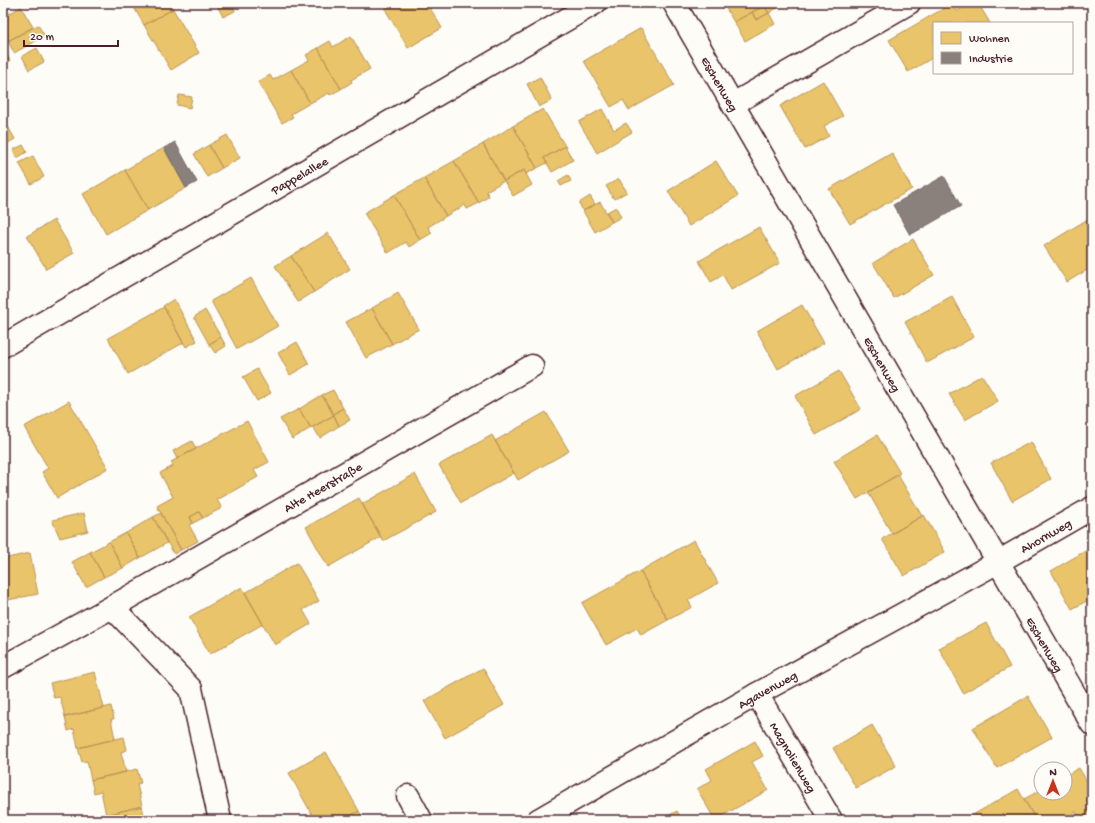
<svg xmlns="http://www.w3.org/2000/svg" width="1095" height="823" font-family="'Gochi Hand',sans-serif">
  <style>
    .homes { fill: #e9c46a; stroke: #b99257 }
    .industry { fill: #8a817c; stroke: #776464 }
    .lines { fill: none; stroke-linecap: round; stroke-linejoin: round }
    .minor-casing { stroke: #4a1f2b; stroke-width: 25 }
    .minor { stroke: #fdfcf7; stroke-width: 22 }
    .labels { text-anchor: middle; stroke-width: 4; stroke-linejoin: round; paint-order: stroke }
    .street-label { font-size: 13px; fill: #4a1f2b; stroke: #fdfcf7 }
  </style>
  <rect width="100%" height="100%" fill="#fdfcf7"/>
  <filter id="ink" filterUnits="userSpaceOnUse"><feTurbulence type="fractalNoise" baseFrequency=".025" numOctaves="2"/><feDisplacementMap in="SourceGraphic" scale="8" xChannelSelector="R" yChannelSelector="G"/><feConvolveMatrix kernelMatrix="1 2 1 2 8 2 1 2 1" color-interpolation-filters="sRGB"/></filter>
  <g filter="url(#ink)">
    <path class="homes" d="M 134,3 L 169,3 L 173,9 L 144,25 L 132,4 Z
      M 226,3 L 231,3 L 235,11 L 223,17 L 218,7 Z
      M 395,3 L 427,3 L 442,28 L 408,48 L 385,9 Z
      M 723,3 L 763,3 L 764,6 L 734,22 Z
      M 769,3 L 774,3 L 777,8 L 769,13 L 764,6 Z
      M 774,3 L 786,3 L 777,8 Z
      M 953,3 L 957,11 L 971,3 L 978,3 L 990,23 L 934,23 L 934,57 L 908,72 L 889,40 Z
      M 764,6 L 769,13 L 756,20 L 752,12 Z
      M 21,7 L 33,27 L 8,41 L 3,33 L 3,17 Z
      M 173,9 L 199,53 L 171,70 L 144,25 Z
      M 752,12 L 756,20 L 769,13 L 775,24 L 745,41 L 734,22 Z
      M 38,25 L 45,36 L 14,53 L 8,41 Z
      M 641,28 L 674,85 L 629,110 L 623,100 L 611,107 L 584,61 Z
      M 351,36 L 370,69 L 351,80 L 352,82 L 341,89 L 318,48 L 330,41 L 333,47 Z
      M 37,48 L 44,62 L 29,70 L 22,56 Z
      M 318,48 L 341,89 L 330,95 L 329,93 L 310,103 L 291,70 L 309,60 L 306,55 Z
      M 6,53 L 10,61 L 3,66 L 3,54 Z
      M 291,70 L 310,103 L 291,114 L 293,117 L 282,123 L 258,82 L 270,75 L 273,80 Z
      M 540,77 L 552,100 L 539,107 L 527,84 Z
      M 823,81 L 843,116 L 824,126 L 829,136 L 805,149 L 780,106 Z
      M 179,95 L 192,97 L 190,108 L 177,105 Z
      M 543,109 L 565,146 L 544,158 L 547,163 L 537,168 L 513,126 Z
      M 602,109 L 614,130 L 626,123 L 632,132 L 597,153 L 579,122 Z
      M 6,123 L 15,139 L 3,146 L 3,125 Z
      M 513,126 L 537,168 L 526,174 L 524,170 L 504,181 L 483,144 Z
      M 227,135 L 240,158 L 222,168 L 209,145 Z
      M 483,144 L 504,181 L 486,191 L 489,196 L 479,203 L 454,161 Z
      M 23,145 L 27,152 L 17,158 L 13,150 Z
      M 209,145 L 222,168 L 207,177 L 194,154 Z
      M 565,146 L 573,160 L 552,172 L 544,158 Z
      M 164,148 L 186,188 L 148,210 L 125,170 Z
      M 892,153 L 912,189 L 850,224 L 829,189 Z
      M 33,156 L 44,177 L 31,184 L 19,163 Z
      M 454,161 L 479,203 L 467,209 L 465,205 L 446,216 L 424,178 Z
      M 716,161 L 738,196 L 689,226 L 668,191 Z
      M 125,170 L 148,210 L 106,234 L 83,194 Z
      M 524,170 L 532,185 L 513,196 L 504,181 Z
      M 568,175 L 571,181 L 561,186 L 558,181 Z
      M 424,178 L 446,216 L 428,227 L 432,233 L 420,240 L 394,195 Z
      M 619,179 L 627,192 L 614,199 L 606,186 Z
      M 394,195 L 420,240 L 409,247 L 406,242 L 388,253 L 364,213 Z
      M 590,196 L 595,204 L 583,211 L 579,203 Z
      M 600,202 L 612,222 L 595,232 L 583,211 Z
      M 616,207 L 621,217 L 612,222 L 607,212 Z
      M 1091,217 L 1092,267 L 1067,282 L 1044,246 Z
      M 54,220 L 74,253 L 46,269 L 27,236 Z
      M 759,227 L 780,263 L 731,290 L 723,275 L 711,282 L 699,261 Z
      M 328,233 L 350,269 L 314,292 L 291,256 Z
      M 913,239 L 934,275 L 894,298 L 873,263 Z
      M 291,256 L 314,292 L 298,302 L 275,266 Z
      M 251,278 L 278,326 L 237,349 L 211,301 Z
      M 398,293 L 419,329 L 392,344 L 372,308 Z
      M 952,297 L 974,337 L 927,363 L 905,322 Z
      M 174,299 L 197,341 L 186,347 L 163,306 Z
      M 802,305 L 824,343 L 778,369 L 757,331 Z
      M 164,307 L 183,343 L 128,374 L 108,338 Z
      M 372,308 L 392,344 L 366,358 L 346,322 Z
      M 205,310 L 221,337 L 209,344 L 194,317 Z
      M 221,337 L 226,346 L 215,353 L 209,344 Z
      M 297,342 L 309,364 L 290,375 L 278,353 Z
      M 257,369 L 271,393 L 257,401 L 243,377 Z
      M 839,371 L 861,409 L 816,435 L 795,396 Z
      M 982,375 L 998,401 L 965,420 L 949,394 Z
      M 333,390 L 343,408 L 333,414 L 322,395 Z
      M 322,395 L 334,415 L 311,428 L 299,409 Z
      M 69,401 L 108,468 L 57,498 L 42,472 L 48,468 L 24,427 Z
      M 343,408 L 350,420 L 339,426 L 333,414 Z
      M 299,409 L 311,428 L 292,439 L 280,419 Z
      M 546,412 L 569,451 L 518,480 L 495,441 Z
      M 334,415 L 339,426 L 320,438 L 313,427 Z
      M 247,421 L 269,462 L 254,470 L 258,477 L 217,500 L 222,508 L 203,518 L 199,512 L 190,517 L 193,523 L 189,525 L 198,541 L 181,550 L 157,506 L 173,497 L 160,473 L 173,466 L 171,462 Z
      M 492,435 L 514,473 L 461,503 L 439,465 Z
      M 877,435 L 900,473 L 857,499 L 834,461 Z
      M 192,441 L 196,449 L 177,459 L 173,451 Z
      M 1031,442 L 1051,479 L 1012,501 L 991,463 Z
      M 3,457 L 8,478 L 3,479 Z
      M 415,474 L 436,512 L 383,541 L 362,504 Z
      M 898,475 L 922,516 L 892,534 L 868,492 Z
      M 359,498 L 381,537 L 328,567 L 306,527 Z
      M 199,512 L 203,518 L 193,523 L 190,517 Z
      M 84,513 L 88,531 L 60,538 L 52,520 Z
      M 161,513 L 181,550 L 174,554 L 153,517 Z
      M 924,515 L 945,552 L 904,576 L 882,539 Z
      M 153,517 L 167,543 L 140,558 L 126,533 Z
      M 126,533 L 140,558 L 123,568 L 109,542 Z
      M 694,540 L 718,583 L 688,600 L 692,607 L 668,620 L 640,571 Z
      M 109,542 L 123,568 L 104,577 L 90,552 Z
      M 1092,547 L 1092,598 L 1072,609 L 1051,571 Z
      M 90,552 L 104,577 L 86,587 L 72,562 Z
      M 30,553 L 38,594 L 3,601 L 3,559 Z
      M 297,563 L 319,601 L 303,610 L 311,624 L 275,645 L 245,593 Z
      M 640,571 L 668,620 L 641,635 L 637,628 L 606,645 L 582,603 Z
      M 242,587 L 263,624 L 210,654 L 189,617 Z
      M 986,623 L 1010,667 L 963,693 L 939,648 Z
      M 483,668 L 504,705 L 445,738 L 424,701 Z
      M 95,672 L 104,708 L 65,717 L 60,697 L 54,698 L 50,683 Z
      M 1028,696 L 1052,737 L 997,768 L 973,728 Z
      M 111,706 L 114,719 L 111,719 L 115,739 L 78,748 L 74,729 L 68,731 L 65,717 Z
      M 872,725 L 896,766 L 856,788 L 833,748 Z
      M 124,737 L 127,750 L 121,752 L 126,772 L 91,780 L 87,761 L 82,762 L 78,748 Z
      M 755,741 L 763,756 L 752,762 L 768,790 L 715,820 L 697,789 L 712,780 L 706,769 Z
      M 326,752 L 359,811 L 344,820 L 315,820 L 289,773 Z
      M 1079,768 L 1092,790 L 1092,817 L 1086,820 L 1081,820 L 1076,812 L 1062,820 L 1036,820 L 1024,799 L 1041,790 L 1041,793 L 1065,793 L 1065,776 Z
      M 137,769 L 141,783 L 137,784 L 142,806 L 106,815 L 101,791 L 94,793 L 91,780 Z
      M 1018,789 L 1036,820 L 964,820 Z
      M 142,806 L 145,820 L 107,820 L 106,815 Z
      M 359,811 L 364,820 L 344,820 Z
      M 677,811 L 682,820 L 661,820 Z"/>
    <path class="industry" d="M 175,142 L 197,182 L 186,188 L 164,148 Z
      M 944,176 L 961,206 L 910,235 L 893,205 Z"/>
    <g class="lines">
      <defs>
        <g id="minor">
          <path id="s1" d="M 674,3 L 1092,724"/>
          <path d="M 733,104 L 909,3"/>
          <path id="s2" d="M 3,346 L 595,3"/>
          <path d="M 112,607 L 191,689 L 220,820"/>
          <path id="s3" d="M 3,667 L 112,607 L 532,366"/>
          <path id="s4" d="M 757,694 L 831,820"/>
          <path d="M 408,796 L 421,820"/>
          <path id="s5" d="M 538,820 L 757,694 L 998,562 L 1092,508"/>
        </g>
      </defs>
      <use href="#minor" class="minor-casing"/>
      <use href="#minor" class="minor"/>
    </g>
  </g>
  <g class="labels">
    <g class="street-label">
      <text dy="5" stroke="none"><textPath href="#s1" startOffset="93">Eschenweg</textPath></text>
      <text dy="5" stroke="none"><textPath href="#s2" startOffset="342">Pappelallee</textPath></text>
      <text dy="5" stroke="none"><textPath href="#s1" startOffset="417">Eschenweg</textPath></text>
      <text dy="5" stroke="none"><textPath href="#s3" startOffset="367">Alte Heerstraße</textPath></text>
      <text dy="5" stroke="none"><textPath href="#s5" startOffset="582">Ahornweg</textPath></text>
      <text dy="5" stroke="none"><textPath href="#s1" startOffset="741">Eschenweg</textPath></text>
      <text dy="5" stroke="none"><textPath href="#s5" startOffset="264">Agavenweg</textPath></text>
      <text dy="5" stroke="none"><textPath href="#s4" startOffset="73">Magnolienweg</textPath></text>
    </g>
  </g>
  <rect width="1095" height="823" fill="none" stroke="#fdfcf7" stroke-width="16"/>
  <rect x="8" y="8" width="1079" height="807" fill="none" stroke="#4a1f2b" stroke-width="1.5" filter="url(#ink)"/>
  <rect x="933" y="22" width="140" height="52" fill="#fdfcf7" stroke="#b5a4a5"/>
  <rect x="941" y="32" width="20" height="12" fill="#e9c46a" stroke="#b5a4a5"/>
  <text x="969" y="42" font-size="12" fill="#4a1f2b">Wohnen</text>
  <rect x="941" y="52" width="20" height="12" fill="#8a817c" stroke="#b5a4a5"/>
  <text x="969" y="62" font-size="12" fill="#4a1f2b">Industrie</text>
  <g transform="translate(1053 781)"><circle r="19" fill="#fdfcf7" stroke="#b5a4a5"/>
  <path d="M0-3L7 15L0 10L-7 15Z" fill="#c8321e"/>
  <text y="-6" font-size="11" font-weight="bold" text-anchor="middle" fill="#4a1f2b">N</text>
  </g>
  <path d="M24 40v6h94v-6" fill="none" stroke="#4a1f2b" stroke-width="2"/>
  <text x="30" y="40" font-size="12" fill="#4a1f2b" stroke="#fdfcf7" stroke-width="3" paint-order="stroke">20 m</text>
</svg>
